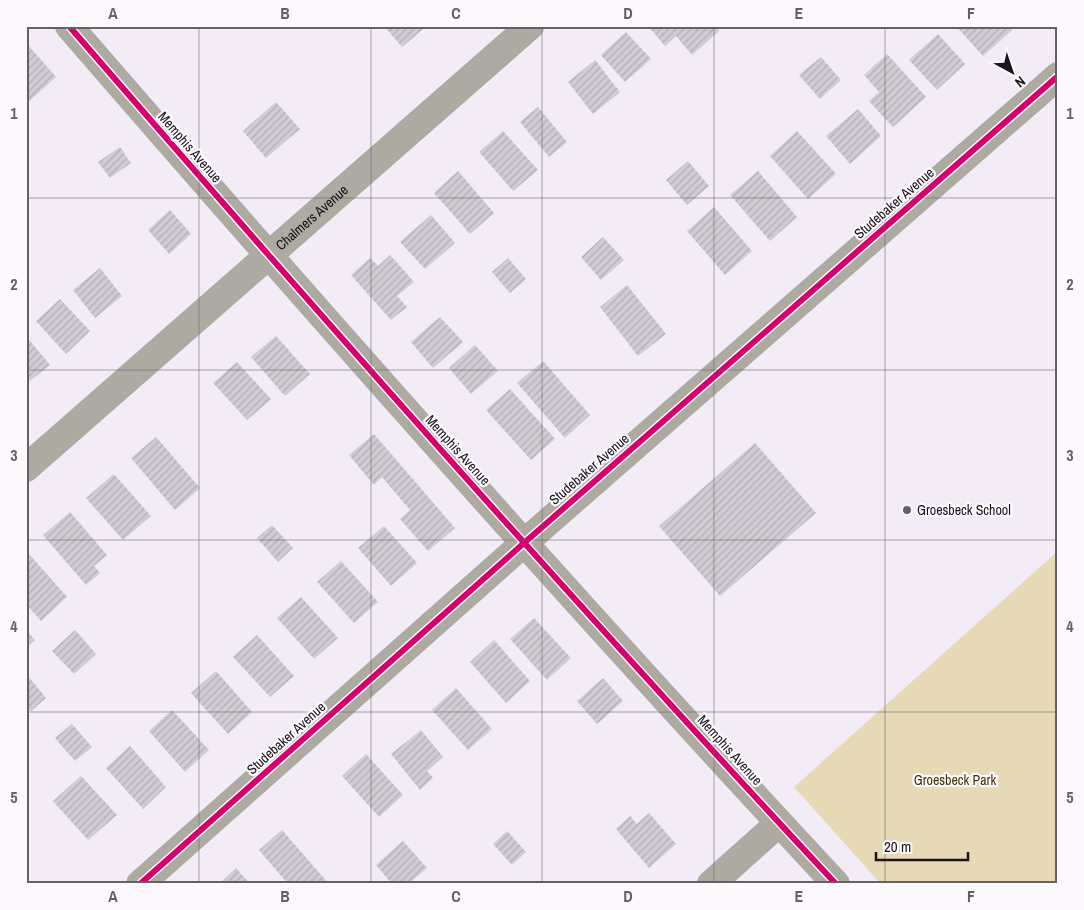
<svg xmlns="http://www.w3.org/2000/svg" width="1084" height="910" font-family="'Archivo Narrow',sans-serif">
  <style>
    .green { fill: #e6d9b6 }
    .building { fill: url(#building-hatch) }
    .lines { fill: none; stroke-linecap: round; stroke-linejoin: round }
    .minor { stroke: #adaaa2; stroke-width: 28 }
    .cycleway-casing { stroke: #fcf9fd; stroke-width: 9 }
    .cycleway { stroke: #d6006c; stroke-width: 6 }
    .grid { fill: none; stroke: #665f68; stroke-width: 1; stroke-opacity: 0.55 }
    .poi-dot { fill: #665f68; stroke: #fcf9fd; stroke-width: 2 }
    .labels { text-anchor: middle; stroke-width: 4.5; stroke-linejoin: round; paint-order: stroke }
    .street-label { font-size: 14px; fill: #1a141b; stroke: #fcf9fd }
    .poi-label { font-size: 14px; fill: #1a141b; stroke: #fcf9fd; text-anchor: start }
    .park-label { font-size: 14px; fill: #3e3507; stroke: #fcf9fd }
    .neatline { fill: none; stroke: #665f68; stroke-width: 2 }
    .grid-label { font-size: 16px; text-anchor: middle; font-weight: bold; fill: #665f68 }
  </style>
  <defs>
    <pattern id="building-hatch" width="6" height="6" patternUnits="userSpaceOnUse" patternTransform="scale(1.25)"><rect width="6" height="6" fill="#d1cbd3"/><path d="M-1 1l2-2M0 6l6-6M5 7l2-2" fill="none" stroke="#b3adb5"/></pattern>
  </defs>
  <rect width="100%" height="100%" fill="#f3ebf6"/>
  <path class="green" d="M 1058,551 L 1058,884 L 881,884 L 794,787 Z"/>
  <path class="building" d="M 384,26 L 427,26 L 402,47 Z
    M 648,26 L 715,26 L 719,31 L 692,55 L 676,36 L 665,46 Z
    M 956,26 L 1009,26 L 1012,30 L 983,56 Z
    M 626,32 L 651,59 L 625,82 L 601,55 Z
    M 938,34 L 965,64 L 937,90 L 909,60 Z
    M 28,45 L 56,77 L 26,104 L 26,47 Z
    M 887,54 L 926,97 L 893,127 L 869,101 L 879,92 L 864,75 Z
    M 821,57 L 841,80 L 820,99 L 799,75 Z
    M 595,60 L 620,92 L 593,114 L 568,82 Z
    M 276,102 L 300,129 L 266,158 L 243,131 Z
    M 538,107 L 567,142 L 549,157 L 520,122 Z
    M 858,109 L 881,136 L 850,164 L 826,136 Z
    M 503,131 L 538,170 L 513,191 L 479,152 Z
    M 797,131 L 836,174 L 808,199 L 770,156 Z
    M 120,147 L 131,163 L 110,178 L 98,162 Z
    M 688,161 L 709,186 L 687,205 L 666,180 Z
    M 458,171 L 494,213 L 470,234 L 434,193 Z
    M 758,171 L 797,217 L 770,241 L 730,195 Z
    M 714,207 L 752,251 L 725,275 L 687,231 Z
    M 170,210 L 191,234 L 169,254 L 148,230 Z
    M 431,215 L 455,243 L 425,269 L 400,242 Z
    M 603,237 L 624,260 L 601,280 L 581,257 Z
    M 390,255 L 414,282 L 397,296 L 407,307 L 391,320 L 351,275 L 370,258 L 378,266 Z
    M 508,258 L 526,279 L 510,293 L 492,272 Z
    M 100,268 L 122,296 L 95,318 L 73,290 Z
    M 627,285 L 666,334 L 638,356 L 600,307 Z
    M 60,299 L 90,331 L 66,354 L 36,321 Z
    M 440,317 L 463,342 L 433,368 L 411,342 Z
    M 26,336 L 50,365 L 26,384 Z
    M 276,336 L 310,374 L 285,396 L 251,357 Z
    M 475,345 L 498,371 L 471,394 L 449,368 Z
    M 543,361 L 590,415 L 565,438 L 517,383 Z
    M 237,362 L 271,399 L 247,420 L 213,383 Z
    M 510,389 L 555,439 L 531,460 L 486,410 Z
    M 374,434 L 455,528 L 428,551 L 400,519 L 410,510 L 382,477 L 374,485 L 349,455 Z
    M 156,437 L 200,488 L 175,510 L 131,458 Z
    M 755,443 L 816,513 L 720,596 L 659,526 Z
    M 114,474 L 151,516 L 123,540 L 86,498 Z
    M 70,512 L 107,555 L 94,566 L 100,573 L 86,585 L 43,535 Z
    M 272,525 L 293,548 L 278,562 L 257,538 Z
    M 384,526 L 417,563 L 391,586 L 358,548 Z
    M 30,555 L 67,597 L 41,621 L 26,604 L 26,558 Z
    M 341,561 L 378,602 L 354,623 L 317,582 Z
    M 301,597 L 338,638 L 314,659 L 277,618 Z
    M 534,618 L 571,658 L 547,680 L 510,639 Z
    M 26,630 L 35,640 L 26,648 Z
    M 75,630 L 96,654 L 74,674 L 52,651 Z
    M 257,635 L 294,676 L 270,697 L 233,657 Z
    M 494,640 L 530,681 L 506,703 L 470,662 Z
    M 216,671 L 252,712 L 228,734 L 191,693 Z
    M 28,676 L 46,698 L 31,711 L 26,706 Z
    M 603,678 L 623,701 L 597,724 L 577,701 Z
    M 456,688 L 492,729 L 468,750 L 432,710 Z
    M 172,710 L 209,750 L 185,772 L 149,731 Z
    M 72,724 L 92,747 L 75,761 L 55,738 Z
    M 421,730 L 443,757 L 427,771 L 433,778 L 420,790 L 391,754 Z
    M 130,746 L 166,787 L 143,809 L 106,768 Z
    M 366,754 L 403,795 L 379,817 L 342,776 Z
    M 81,776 L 117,815 L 88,840 L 53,801 Z
    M 649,813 L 676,844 L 649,868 L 616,829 L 630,816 L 637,824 Z
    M 282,830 L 329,884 L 288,884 L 259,850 Z
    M 507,831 L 526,852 L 512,865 L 493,844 Z
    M 403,841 L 427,868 L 408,884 L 392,884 L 376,865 Z
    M 236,868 L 250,884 L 219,884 Z"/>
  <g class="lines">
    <g class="minor">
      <path d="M 69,26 C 320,316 574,603 836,884"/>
      <path id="s1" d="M 26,468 L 530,26"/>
      <path d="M 140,884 L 524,543 L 1058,76"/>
      <path d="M 711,884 L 779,823"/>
    </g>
    <defs>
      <path id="cycleway" d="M 69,26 C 320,316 574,603 836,884
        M 140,884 L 524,543 L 1058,76"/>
    </defs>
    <use href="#cycleway" class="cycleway-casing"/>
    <use href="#cycleway" class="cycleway"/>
  </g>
  <path class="grid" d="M 199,26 L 199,884M 371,26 L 371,884M 542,26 L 542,884M 714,26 L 714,884M 885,26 L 885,884M 26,198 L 1058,198M 26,370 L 1058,370M 26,540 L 1058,540M 26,712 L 1058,712"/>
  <circle class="poi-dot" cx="907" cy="510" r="5"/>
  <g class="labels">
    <g class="street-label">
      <text transform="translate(190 147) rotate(49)" y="5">Memphis Avenue</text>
      <text transform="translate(894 203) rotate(-41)" y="5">Studebaker Avenue</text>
      <text dy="5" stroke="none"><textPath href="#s1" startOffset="380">Chalmers Avenue</textPath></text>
      <text transform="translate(458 450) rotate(48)" y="5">Memphis Avenue</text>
      <text transform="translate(589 469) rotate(-41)" y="5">Studebaker Avenue</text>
      <text transform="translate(286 738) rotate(-42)" y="5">Studebaker Avenue</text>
      <text transform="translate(730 750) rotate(48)" y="5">Memphis Avenue</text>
    </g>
    <g class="poi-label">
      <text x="917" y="515">Groesbeck School</text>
    </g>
    <g class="park-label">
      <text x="955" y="785">Groesbeck Park</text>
    </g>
  </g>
  <rect width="1084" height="910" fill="none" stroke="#fcf9fd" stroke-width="55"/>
  <g transform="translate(1012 72) rotate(140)" stroke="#fcf9fd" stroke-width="4" paint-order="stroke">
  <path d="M0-4L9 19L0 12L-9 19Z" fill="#1a141b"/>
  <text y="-8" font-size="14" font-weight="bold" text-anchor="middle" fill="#1a141b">N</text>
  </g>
  <path d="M876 852v8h92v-8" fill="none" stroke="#1a141b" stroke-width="2.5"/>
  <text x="884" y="852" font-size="15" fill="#1a141b" stroke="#fcf9fd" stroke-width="4" paint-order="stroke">20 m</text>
  <rect x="28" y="28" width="1028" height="854" class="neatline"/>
  <g class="grid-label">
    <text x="113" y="19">A</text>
    <text x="285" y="19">B</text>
    <text x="456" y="19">C</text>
    <text x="628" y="19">D</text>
    <text x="799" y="19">E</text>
    <text x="971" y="19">F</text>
    <text x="14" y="119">1</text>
    <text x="1070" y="119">1</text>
    <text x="14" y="290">2</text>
    <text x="1070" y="290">2</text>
    <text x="14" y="461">3</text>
    <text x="1070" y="461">3</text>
    <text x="14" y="632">4</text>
    <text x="1070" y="632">4</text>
    <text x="14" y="803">5</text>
    <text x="1070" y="803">5</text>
    <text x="113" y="902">A</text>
    <text x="285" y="902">B</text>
    <text x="456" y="902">C</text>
    <text x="628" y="902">D</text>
    <text x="799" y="902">E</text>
    <text x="971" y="902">F</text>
  </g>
</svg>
